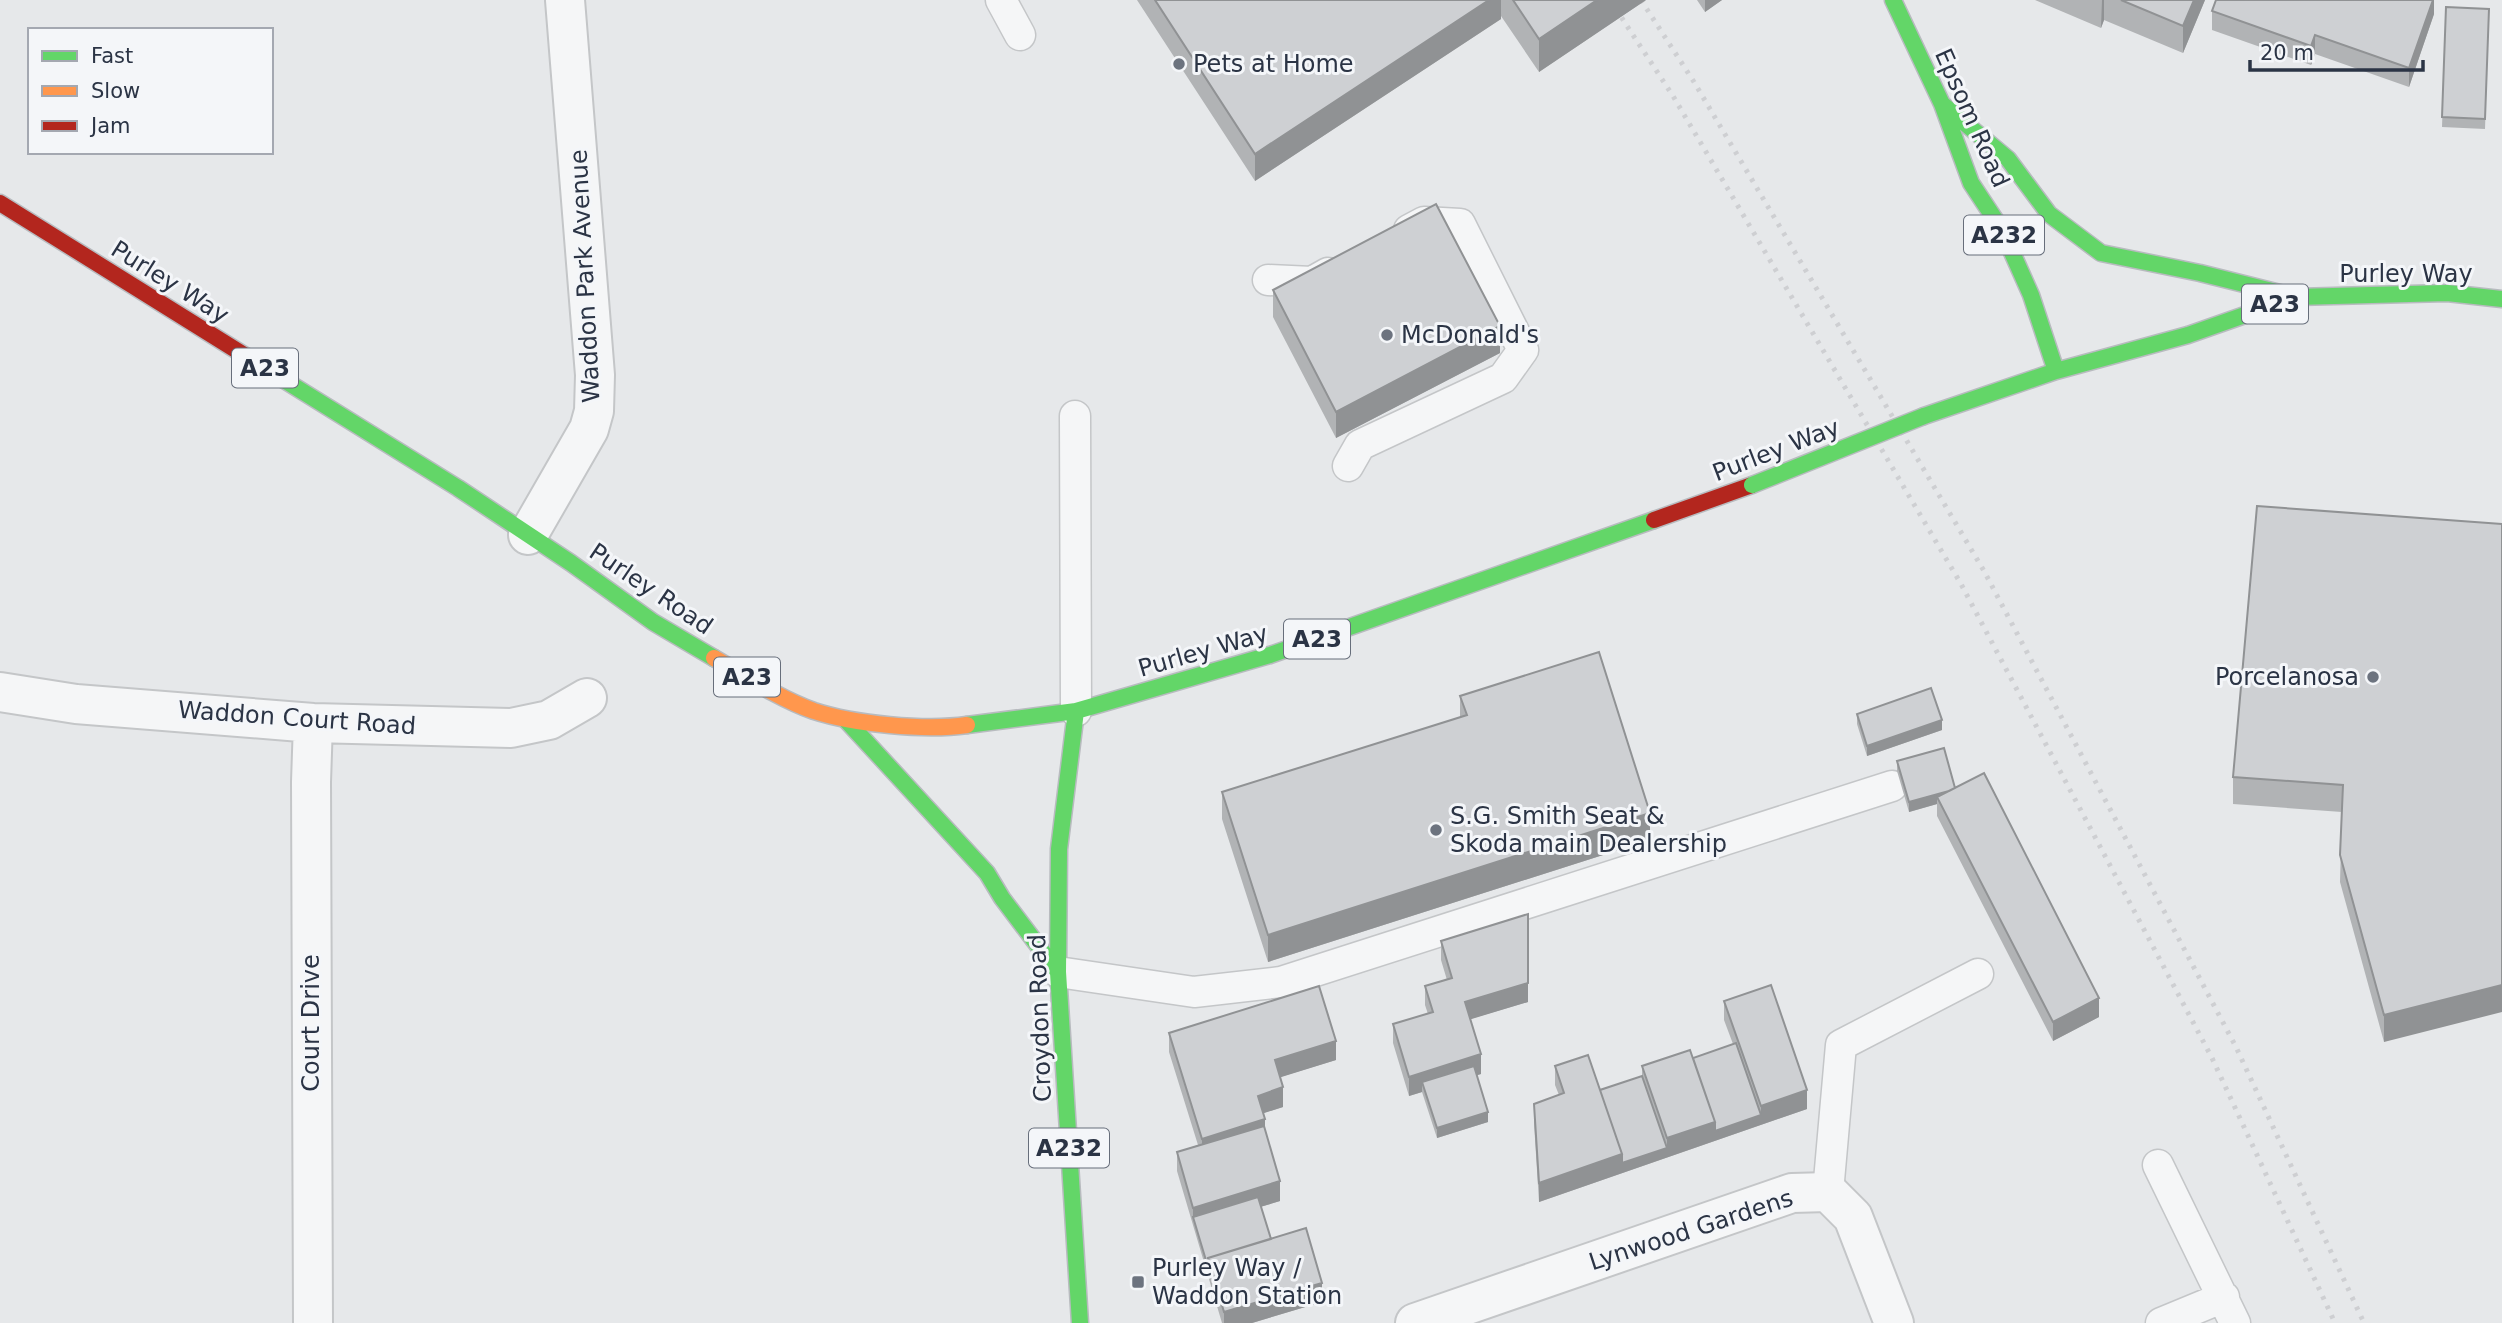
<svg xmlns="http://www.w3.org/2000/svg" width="2502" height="1323" font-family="'DejaVu Sans',sans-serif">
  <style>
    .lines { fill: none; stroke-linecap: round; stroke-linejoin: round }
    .lane-casing { stroke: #c4c6c8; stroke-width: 33 }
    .street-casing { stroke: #c4c6c8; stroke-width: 42 }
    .fast-casing { stroke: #b8bbbf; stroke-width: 19 }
    .slow-casing { stroke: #b8bbbf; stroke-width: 19 }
    .jam-casing { stroke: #b8bbbf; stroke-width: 19 }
    .lane { stroke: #f5f6f7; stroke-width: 30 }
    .street { stroke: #f5f6f7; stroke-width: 38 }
    .fast { stroke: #63d668; stroke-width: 16 }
    .slow { stroke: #ff974d; stroke-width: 16 }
    .jam { stroke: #b3261e; stroke-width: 16 }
    .rail { stroke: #cecfd2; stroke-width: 5; stroke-dasharray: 3.5 7; stroke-linecap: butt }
    .fast-bridge-casing { stroke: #b8bbbf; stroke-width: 19; stroke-linecap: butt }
    .fast-bridge { stroke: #63d668; stroke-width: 16 }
    .wall { fill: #b1b3b5 }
    .shaded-wall { fill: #909294 }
    .building { fill: #ced0d3; stroke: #909294; stroke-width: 2 }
    .poi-dot { fill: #6c737f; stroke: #f4f6f9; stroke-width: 2.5 }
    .labels { text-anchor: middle; stroke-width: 6; stroke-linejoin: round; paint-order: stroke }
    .shield { fill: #f4f6f9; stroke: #676e7b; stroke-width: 2 }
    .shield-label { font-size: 23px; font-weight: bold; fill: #2b3445 }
    .poi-label { font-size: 24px; fill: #2b3445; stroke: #f4f6f9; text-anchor: start }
    .street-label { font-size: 24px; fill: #2b3445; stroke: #f4f6f9 }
  </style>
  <rect width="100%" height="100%" fill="#e6e8ea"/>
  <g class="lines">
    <defs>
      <path id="lane" d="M 1001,0 L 1020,35
        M 1268,280 L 1312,282 L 1328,273
        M 1075,416 L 1076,711
        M 1348,466 L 1360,445 L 1503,378 L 1523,350 L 1460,224 L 1424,222 L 1409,230
        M 1058,972 L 1194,992 L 1281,982 L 1892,786
        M 2158,1165 L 2235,1323
        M 1828,1192 L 1841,1045 L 1978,974
        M 2161,1323 L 2224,1297"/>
      <path id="street" d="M 528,535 L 589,429 L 594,411 L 595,375 L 565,0
        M 0,692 L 76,704 L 313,723 L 511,728 L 549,720 L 587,698
        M 313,1323 L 311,782 L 313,723
        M 1415,1323 L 1792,1193 L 1828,1192 L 1853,1217 L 1894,1323"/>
      <path id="fast" d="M 1893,0 L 1942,104 L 1971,183 L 2002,230 L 2031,295 L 2056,371
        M 1942,104 L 2008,159 L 2049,214 L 2101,253 L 2200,273 L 2296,297
        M 276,375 L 458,488 L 571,563 L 653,622 L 714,658
        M 1924,416 L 2056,371 L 2188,335 L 2296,297 L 2447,293 L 2502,299
        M 1076,711 L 1059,849 L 1058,972 L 1080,1323
        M 846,720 L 987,873 L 1002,898 L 1058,972
        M 967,725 L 1076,711 L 1270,655 L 1654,520"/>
      <path id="slow" d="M 714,658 C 745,676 780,699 814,711 C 854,724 925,731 967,725"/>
      <path id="jam" d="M 0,203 L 276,375
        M 1654,520 L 1752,485"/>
    </defs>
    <use href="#lane" class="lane-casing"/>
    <use href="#street" class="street-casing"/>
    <use href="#fast" class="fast-casing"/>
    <use href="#slow" class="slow-casing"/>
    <use href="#jam" class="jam-casing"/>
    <use href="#lane" class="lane"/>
    <use href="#street" class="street"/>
    <use href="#fast" class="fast"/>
    <use href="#slow" class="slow"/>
    <use href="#jam" class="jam"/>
    <path class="rail" d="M 1610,0 L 1673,96 L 1961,584 L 2212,1058 L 2335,1323
      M 1641,0 L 1694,82 L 1984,571 L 2236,1047 L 2364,1323"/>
    <defs>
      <path id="fast-bridge" d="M 1752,485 L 1924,416"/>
    </defs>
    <use href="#fast-bridge" class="fast-bridge-casing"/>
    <use href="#fast-bridge" class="fast-bridge"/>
  </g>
  <path class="wall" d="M 1137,0 L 1646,0 L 1539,72 L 1501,16 L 1501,19 L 1255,181 Z
    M 1697,0 L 1722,0 L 1705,12 Z
    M 2035,0 L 2205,0 L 2183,53 L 2104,20 L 2101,28 Z
    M 2434,0 L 2434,14 L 2409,87 L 2315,54 L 2311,65 L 2212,30 L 2212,11 Z
    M 2446,7 L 2489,9 L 2485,129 L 2442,127 Z
    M 1273,290 L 1500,353 L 1336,438 L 1273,317 Z
    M 2502,524 L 2384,1042 L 2340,882 L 2342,812 L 2233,804 L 2233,777 Z
    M 1460,696 L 1650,840 L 1268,962 L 1222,819 L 1222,792 L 1460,717 Z
    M 1857,714 L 1942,730 L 1867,756 L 1857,724 Z
    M 1897,761 L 1955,788 L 2099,1017 L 2053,1041 L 1937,816 L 1937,804 L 1909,812 L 1897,771 Z
    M 1441,941 L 1528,1002 L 1470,1019 L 1481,1074 L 1477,1075 L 1488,1122 L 1437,1138 L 1422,1092 L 1409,1096 L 1393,1043 L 1393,1024 L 1428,1014 L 1425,1005 L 1425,986 L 1447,980 L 1441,960 Z
    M 1724,1001 L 1807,1109 L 1539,1202 L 1534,1123 L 1534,1104 L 1559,1095 L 1555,1085 L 1555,1066 L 1600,1090 L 1642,1076 L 1642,1066 L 1693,1058 L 1733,1044 L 1724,1020 Z
    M 1169,1033 L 1336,1060 L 1280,1077 L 1283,1107 L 1263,1113 L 1265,1130 L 1280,1201 L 1260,1207 L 1271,1239 L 1322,1302 L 1252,1323 L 1222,1323 L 1177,1171 L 1177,1152 L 1198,1145 L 1169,1052 Z"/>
  <path class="shaded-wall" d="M 1489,0 L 1501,0 L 1501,19 L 1255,181 L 1255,154 Z
    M 1597,0 L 1646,0 L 1539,72 L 1539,39 Z
    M 1705,0 L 1722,0 L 1705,12 Z
    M 2102,0 L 2104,0 L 2104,20 L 2101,28 Z
    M 2194,0 L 2205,0 L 2183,53 L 2183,26 Z
    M 2433,0 L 2434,0 L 2434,14 L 2409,87 L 2409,68 Z
    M 2315,35 L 2315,54 L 2311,65 L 2311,46 Z
    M 1500,326 L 1500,353 L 1336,438 L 1336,412 Z
    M 1942,720 L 1942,730 L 1867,756 L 1867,746 Z
    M 1956,789 L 1937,797 L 1937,804 L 1909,812 L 1909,802 Z
    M 1650,813 L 1650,840 L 1268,962 L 1268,935 Z
    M 1528,934 L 1528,1002 L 1465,1021 L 1465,1002 Z
    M 2502,985 L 2502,1012 L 2384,1042 L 2384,1015 Z
    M 2099,998 L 2099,1017 L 2053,1041 L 2053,1022 Z
    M 1336,1041 L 1336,1060 L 1275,1079 L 1275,1060 Z
    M 1481,1054 L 1481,1074 L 1425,1091 L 1422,1082 L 1422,1092 L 1409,1096 L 1409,1077 Z
    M 1283,1087 L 1283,1107 L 1258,1115 L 1258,1096 Z
    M 1807,1090 L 1807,1109 L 1539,1202 L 1539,1183 L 1622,1154 L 1667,1148 L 1667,1138 L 1715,1122 L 1761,1115 L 1761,1106 Z
    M 1488,1112 L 1488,1122 L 1437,1138 L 1437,1128 Z
    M 1265,1119 L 1265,1138 L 1202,1158 L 1202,1139 Z
    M 1280,1181 L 1280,1201 L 1196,1226 L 1193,1217 L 1193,1227 L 1193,1208 Z
    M 1322,1283 L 1322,1302 L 1252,1323 L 1224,1323 L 1224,1312 Z"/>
  <path class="building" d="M 1155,0 L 1489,0 L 1255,154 Z
    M 1513,0 L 1597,0 L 1539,39 Z
    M 2121,0 L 2194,0 L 2183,26 Z
    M 2216,0 L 2433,0 L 2409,68 L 2315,35 L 2311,46 L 2212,11 Z
    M 2446,7 L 2489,9 L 2485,119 L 2442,117 Z
    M 1436,204 L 1500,326 L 1336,412 L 1273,290 Z
    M 2257,506 L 2502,524 L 2502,985 L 2384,1015 L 2340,855 L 2343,785 L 2233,777 Z
    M 1599,652 L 1650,813 L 1268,935 L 1222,792 L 1467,715 L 1460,696 Z
    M 1931,688 L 1942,720 L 1867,746 L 1857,714 Z
    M 1944,748 L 1955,788 L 1949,791 L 1909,802 L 1897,761 Z
    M 1984,773 L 2099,998 L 2053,1022 L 1937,797 Z
    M 1528,914 L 1528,983 L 1465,1002 L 1481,1054 L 1409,1077 L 1393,1024 L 1433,1012 L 1425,986 L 1452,978 L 1441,941 Z
    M 1771,985 L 1807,1090 L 1761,1106 L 1724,1001 Z
    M 1319,986 L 1336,1041 L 1275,1060 L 1283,1087 L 1258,1096 L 1265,1119 L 1202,1139 L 1169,1033 Z
    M 1736,1043 L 1761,1115 L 1715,1131 L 1715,1122 L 1693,1058 Z
    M 1690,1050 L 1715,1122 L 1667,1138 L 1642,1066 Z
    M 1588,1055 L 1622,1154 L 1539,1183 L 1534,1104 L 1564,1093 L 1555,1066 Z
    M 1474,1066 L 1488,1112 L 1437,1128 L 1422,1082 Z
    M 1642,1076 L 1667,1148 L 1622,1163 L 1622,1154 L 1600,1090 Z
    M 1264,1126 L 1280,1181 L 1193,1208 L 1177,1152 Z
    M 1258,1197 L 1271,1239 L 1208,1258 L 1208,1267 L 1193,1217 Z
    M 1306,1228 L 1322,1283 L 1224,1312 L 1208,1258 Z"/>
  <g class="poi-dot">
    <circle cx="1179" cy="64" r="7"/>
    <circle cx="1387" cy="335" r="7"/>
    <circle cx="2373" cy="677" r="7"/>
    <circle cx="1436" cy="830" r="7"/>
    <rect x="1131" y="1275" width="14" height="14" rx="3.5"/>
  </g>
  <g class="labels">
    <g class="shield">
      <rect x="1964" y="215.5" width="80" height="39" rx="5"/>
      <rect x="2242" y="284.5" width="66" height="39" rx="5"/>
      <rect x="232" y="348.5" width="66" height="39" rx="5"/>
      <rect x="1284" y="619.5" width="66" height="39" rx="5"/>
      <rect x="714" y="657.5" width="66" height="39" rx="5"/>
      <rect x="1029" y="1128.5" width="80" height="39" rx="5"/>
    </g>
    <g class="shield-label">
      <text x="2004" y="243">A232</text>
      <text x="2275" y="312">A23</text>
      <text x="265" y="376">A23</text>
      <text x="1317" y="647">A23</text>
      <text x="747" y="685">A23</text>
      <text x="1069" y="1156">A232</text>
    </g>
    <g class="poi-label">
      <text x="1193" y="72">Pets at Home</text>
      <text x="1401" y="343">McDonald's</text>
      <text x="2359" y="685" text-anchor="end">Porcelanosa</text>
      <text x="1450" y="824">S.G. Smith Seat &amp;<tspan x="1450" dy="28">Skoda main Dealership</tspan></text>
      <text x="1152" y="1276">Purley Way /<tspan x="1152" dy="28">Waddon Station</tspan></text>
    </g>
    <g class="street-label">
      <text transform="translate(1972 118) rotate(66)" y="8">Epsom Road</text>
      <text x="2406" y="282">Purley Way</text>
      <text transform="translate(585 276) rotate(-93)" y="8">Waddon Park Avenue</text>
      <text transform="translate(170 282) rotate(32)" y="8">Purley Way</text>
      <text transform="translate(1776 450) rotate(-21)" y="8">Purley Way</text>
      <text transform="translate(651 589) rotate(34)" y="8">Purley Road</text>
      <text transform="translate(1203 651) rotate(-16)" y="8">Purley Way</text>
      <text transform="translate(297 718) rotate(4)" y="8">Waddon Court Road</text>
      <text transform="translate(1040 1018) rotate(-92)" y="8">Croydon Road</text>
      <text transform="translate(311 1023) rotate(-90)" y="8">Court Drive</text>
      <text transform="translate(1691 1230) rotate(-18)" y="8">Lynwood Gardens</text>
    </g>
  </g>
  <rect x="28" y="28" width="245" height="126" fill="#f4f6f9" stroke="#a4a8b1" stroke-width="2"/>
  <rect x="42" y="51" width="35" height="10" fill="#63d668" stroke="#a4a8b1" stroke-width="2"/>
  <text x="91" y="63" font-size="21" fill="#2b3445">Fast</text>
  <rect x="42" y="86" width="35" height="10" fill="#ff974d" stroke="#a4a8b1" stroke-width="2"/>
  <text x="91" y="98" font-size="21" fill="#2b3445">Slow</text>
  <rect x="42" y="121" width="35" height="10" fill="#b3261e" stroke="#a4a8b1" stroke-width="2"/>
  <text x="91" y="133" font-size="21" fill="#2b3445">Jam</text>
  <path d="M2250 60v10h173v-10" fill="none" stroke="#2b3445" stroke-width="3.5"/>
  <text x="2260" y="60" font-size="21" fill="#2b3445" stroke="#f4f6f9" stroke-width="5" paint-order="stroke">20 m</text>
</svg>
